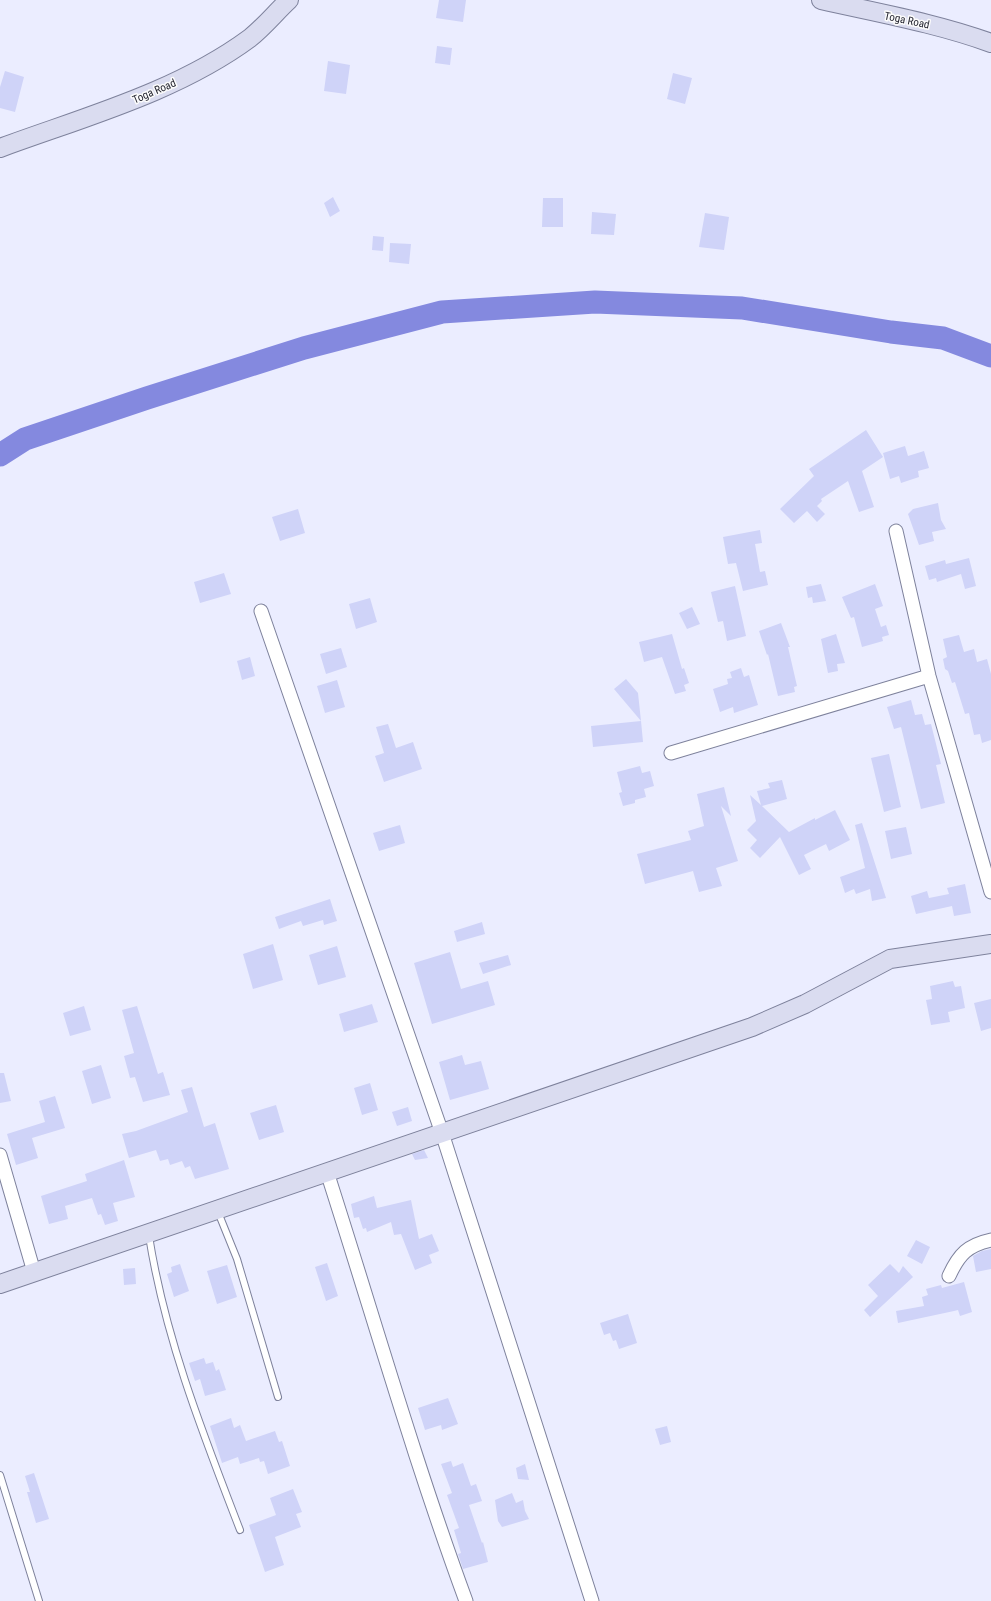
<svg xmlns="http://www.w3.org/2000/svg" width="991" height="1601" font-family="'Roboto Condensed',sans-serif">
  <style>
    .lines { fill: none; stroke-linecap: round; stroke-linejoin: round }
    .river { stroke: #8489df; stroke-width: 23 }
    .building { fill: #cfd3f8 }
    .lane-casing { stroke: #7e829c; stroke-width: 8 }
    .street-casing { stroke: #7e829c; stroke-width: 15 }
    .secondary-casing { stroke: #7e829c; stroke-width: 20 }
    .lane { stroke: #fff; stroke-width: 6 }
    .street { stroke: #fff; stroke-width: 13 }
    .secondary { stroke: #dadcf0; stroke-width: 18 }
    .labels { text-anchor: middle; stroke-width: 3; stroke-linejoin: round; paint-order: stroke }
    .street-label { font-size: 11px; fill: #262732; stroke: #fcfcfc }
  </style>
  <rect width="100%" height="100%" fill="#ebedff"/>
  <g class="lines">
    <path class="river" d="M 0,455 L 25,439 L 147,398 L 304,348 L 442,312 L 595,302 L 742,308 L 891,332 L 943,338 L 991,356"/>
  </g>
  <path class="building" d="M 439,0 L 466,0 L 463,22 L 436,18 Z
    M 437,46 L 452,48 L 450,65 L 435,63 Z
    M 328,61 L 350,65 L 346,94 L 324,91 Z
    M 5,71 L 24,77 L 15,112 L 0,108 L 0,87 Z
    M 673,73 L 692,78 L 685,104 L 667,99 Z
    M 333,197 L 340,211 L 330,217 L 324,203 Z
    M 543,198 L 563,198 L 563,227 L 542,227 Z
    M 592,212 L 616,214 L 614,235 L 591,234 Z
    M 705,213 L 729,217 L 724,250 L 699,247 Z
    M 373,236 L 384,237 L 383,251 L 372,250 Z
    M 390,243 L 411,244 L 409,264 L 389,262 Z
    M 866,430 L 883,457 L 862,471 L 874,507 L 859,512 L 848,481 L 821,499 L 822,501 L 817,506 L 825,514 L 817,522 L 807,511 L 794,523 L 780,509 L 814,476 L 809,469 Z
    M 905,446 L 908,456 L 924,451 L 929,468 L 918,471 L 919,477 L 901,483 L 899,476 L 890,479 L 883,453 Z
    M 938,503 L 941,520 L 946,529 L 932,532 L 934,541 L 919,545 L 908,514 L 913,509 Z
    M 298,509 L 305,533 L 280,541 L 272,517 Z
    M 760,530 L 762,543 L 755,544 L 760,572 L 765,571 L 768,585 L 743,591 L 736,563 L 728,564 L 723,537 Z
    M 969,558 L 976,586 L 965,589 L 961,574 L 937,582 L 936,578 L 929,580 L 925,566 L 945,560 L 946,564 Z
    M 224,573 L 231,594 L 200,603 L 194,582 Z
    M 821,584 L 826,601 L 813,603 L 812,597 L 808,598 L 806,587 Z
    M 875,584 L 883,606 L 875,609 L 881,627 L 886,625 L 889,635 L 882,637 L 883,641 L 862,647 L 854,617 L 851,618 L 842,597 Z
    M 735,586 L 746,636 L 727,641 L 723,621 L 718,622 L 711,592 Z
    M 370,598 L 377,622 L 356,629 L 349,604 Z
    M 692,607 L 700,624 L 687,629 L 679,613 Z
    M 781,623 L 790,647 L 788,647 L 797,686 L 794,687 L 795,692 L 778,696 L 768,654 L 767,655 L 759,631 Z
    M 672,634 L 682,669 L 684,668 L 689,683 L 684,685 L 686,691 L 675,694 L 662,657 L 644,662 L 639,642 Z
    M 836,634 L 845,663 L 837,664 L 838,671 L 828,673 L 821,639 Z
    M 959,635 L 964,652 L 974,649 L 977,662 L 987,659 L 991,674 L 991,740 L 982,743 L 980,734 L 974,735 L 969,713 L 965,714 L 955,682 L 952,683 L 948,671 L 945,669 L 943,659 L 947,657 L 943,639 Z
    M 341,648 L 347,667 L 326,674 L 320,654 Z
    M 250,657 L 255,676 L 242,680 L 237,661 Z
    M 741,668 L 744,677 L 749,675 L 758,705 L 734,713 L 733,707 L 720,712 L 713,689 L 728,684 L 727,679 L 732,678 L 730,672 Z
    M 626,679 L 638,693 L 641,721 L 614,689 Z
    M 337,680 L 345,707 L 325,713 L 317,686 Z
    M 911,700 L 915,715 L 922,714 L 925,725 L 931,724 L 941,764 L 936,765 L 945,803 L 921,809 L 901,727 L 894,729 L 887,707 Z
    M 641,721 L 643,742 L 593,747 L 591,726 Z
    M 388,724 L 396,748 L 413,742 L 422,769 L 384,782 L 375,756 L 384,753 L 376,727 Z
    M 889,754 L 901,807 L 884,812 L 871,758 Z
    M 640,766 L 642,773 L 650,771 L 654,786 L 644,789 L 646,797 L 635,800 L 635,803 L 623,806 L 619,793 L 622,792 L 617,772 Z
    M 782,780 L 787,799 L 762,806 L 789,832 L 815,818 L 815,820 L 835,810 L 850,840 L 829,851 L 826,844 L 804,855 L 811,869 L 799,875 L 780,837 L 760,858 L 750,848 L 757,840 L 747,830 L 756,821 L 750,795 L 761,805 L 757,791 L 770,788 L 768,783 Z
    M 724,787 L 731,816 L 721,806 L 738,861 L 716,868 L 722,886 L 699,892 L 693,871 L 645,884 L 637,854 L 691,840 L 688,831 L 704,826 L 697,794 Z
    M 862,823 L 886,898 L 872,901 L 870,889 L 856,894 L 854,889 L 845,893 L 840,877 L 865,868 L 855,825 Z
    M 400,825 L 405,843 L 379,851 L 373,833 Z
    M 906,827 L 912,854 L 891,859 L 885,831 Z
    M 965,884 L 971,913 L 954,916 L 952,906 L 916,914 L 911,896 L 927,891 L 929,898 L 949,894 L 947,888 Z
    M 330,899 L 337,921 L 324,925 L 323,920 L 303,926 L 301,921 L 279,929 L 275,917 Z
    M 482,922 L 485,934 L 457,942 L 454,931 Z
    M 273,944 L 283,980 L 253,989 L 243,954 Z
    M 337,946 L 346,977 L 318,985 L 309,955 Z
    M 450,952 L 461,989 L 488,981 L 495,1005 L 432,1024 L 414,963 Z
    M 508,955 L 511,965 L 483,974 L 479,963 Z
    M 953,981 L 955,987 L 961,986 L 965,1008 L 948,1012 L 950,1022 L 931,1025 L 926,1000 L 932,999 L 930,986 Z
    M 991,999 L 991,1028 L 981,1031 L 974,1003 Z
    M 372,1004 L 378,1022 L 344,1032 L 339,1014 Z
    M 84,1006 L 91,1030 L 70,1036 L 63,1013 Z
    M 137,1006 L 158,1074 L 163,1072 L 170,1095 L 143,1102 L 135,1077 L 130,1078 L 124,1056 L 134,1053 L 122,1010 Z
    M 462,1055 L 465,1065 L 481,1061 L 489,1089 L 450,1100 L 439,1062 Z
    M 101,1065 L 111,1098 L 92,1104 L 82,1071 Z
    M 0,1073 L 4,1073 L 11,1101 L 0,1103 Z
    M 370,1083 L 378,1110 L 362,1115 L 354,1088 Z
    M 192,1087 L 204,1127 L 215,1123 L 229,1169 L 195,1179 L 190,1166 L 185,1168 L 182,1161 L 170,1165 L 168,1159 L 160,1161 L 156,1150 L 129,1158 L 122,1134 L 136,1131 L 188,1112 L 181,1090 Z
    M 55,1096 L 65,1128 L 32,1138 L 38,1158 L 16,1165 L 7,1134 L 45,1122 L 39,1101 Z
    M 276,1105 L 284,1132 L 259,1140 L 250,1113 Z
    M 408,1107 L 412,1121 L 397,1126 L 392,1112 Z
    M 424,1150 L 428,1158 L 415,1160 L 412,1154 Z
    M 124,1160 L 135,1197 L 113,1203 L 118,1221 L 105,1225 L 101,1214 L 98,1215 L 92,1198 L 65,1206 L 68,1219 L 49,1224 L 41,1196 L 87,1181 L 85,1174 Z
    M 374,1196 L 377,1208 L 411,1200 L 419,1239 L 432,1234 L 439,1251 L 429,1255 L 432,1263 L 415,1270 L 401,1234 L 394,1235 L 391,1222 L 367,1232 L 366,1228 L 363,1229 L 359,1217 L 354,1218 L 351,1204 Z
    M 916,1240 L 930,1247 L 922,1264 L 907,1256 Z
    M 991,1249 L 991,1269 L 976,1272 L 973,1256 L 982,1251 Z
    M 327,1263 L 338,1296 L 326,1301 L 315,1267 Z
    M 180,1264 L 189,1291 L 174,1297 L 167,1274 L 172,1272 L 171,1267 Z
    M 890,1264 L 899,1273 L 903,1266 L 913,1277 L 870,1317 L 864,1310 L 878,1296 L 868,1285 Z
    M 227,1265 L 237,1297 L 217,1304 L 207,1271 Z
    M 135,1268 L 136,1284 L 124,1285 L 123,1269 Z
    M 964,1282 L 972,1312 L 960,1316 L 958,1310 L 954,1311 L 898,1323 L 896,1311 L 924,1306 L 922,1297 L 928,1295 L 926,1289 L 941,1285 L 942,1288 Z
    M 628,1314 L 637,1343 L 619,1349 L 616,1340 L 613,1341 L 610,1333 L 604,1335 L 600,1323 Z
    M 204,1358 L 206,1364 L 213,1362 L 216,1371 L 219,1369 L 226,1390 L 205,1396 L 200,1379 L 195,1381 L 189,1363 Z
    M 448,1398 L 458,1424 L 442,1430 L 441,1425 L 425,1430 L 418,1408 Z
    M 231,1418 L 234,1428 L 240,1425 L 246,1441 L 275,1431 L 279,1442 L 282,1441 L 290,1466 L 268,1474 L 264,1461 L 260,1462 L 259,1458 L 240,1464 L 238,1457 L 222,1463 L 210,1426 Z
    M 667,1426 L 671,1442 L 660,1445 L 655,1429 Z
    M 451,1461 L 453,1467 L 463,1463 L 471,1486 L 476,1484 L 482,1501 L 469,1505 L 482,1543 L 483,1542 L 488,1562 L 463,1569 L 458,1554 L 461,1553 L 454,1530 L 459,1528 L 447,1495 L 452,1493 L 441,1464 Z
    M 525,1464 L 529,1480 L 518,1479 L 516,1468 Z
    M 34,1473 L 49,1519 L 36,1523 L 27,1492 L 30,1492 L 25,1476 Z
    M 293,1489 L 302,1512 L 296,1514 L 301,1527 L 275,1537 L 284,1565 L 265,1572 L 249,1525 L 276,1515 L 270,1498 Z
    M 512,1493 L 516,1503 L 523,1500 L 525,1511 L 529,1519 L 502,1527 L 498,1521 L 495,1500 Z"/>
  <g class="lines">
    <defs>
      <path id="lane" d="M 218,1212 L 237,1259 L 278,1397
        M 149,1236 C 165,1338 203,1434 240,1530
        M 0,1475 L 39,1601"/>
      <path id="street" d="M 896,531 L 929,676 L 991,892
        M 261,611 L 442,1133 L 592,1601
        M 671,753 L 929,676
        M 0,1155 L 34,1272
        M 327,1172 C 373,1315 414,1460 466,1601
        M 949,1276 C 959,1254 968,1245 991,1240"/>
      <path id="secondary" d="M 821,0 C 878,13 936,23 991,43
        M 0,148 C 84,117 177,92 250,38 C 264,27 276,12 289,0
        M 0,1284 L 752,1027 L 805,1004 L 890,959 L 991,944"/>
    </defs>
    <use href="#lane" class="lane-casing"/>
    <use href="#street" class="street-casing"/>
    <use href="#secondary" class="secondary-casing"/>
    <use href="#lane" class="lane"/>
    <use href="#street" class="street"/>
    <use href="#secondary" class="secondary"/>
  </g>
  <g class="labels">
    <g class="street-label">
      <text transform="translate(907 20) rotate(12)" y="4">Toga Road</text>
      <text transform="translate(154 91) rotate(-23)" y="4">Toga Road</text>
    </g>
  </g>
</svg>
